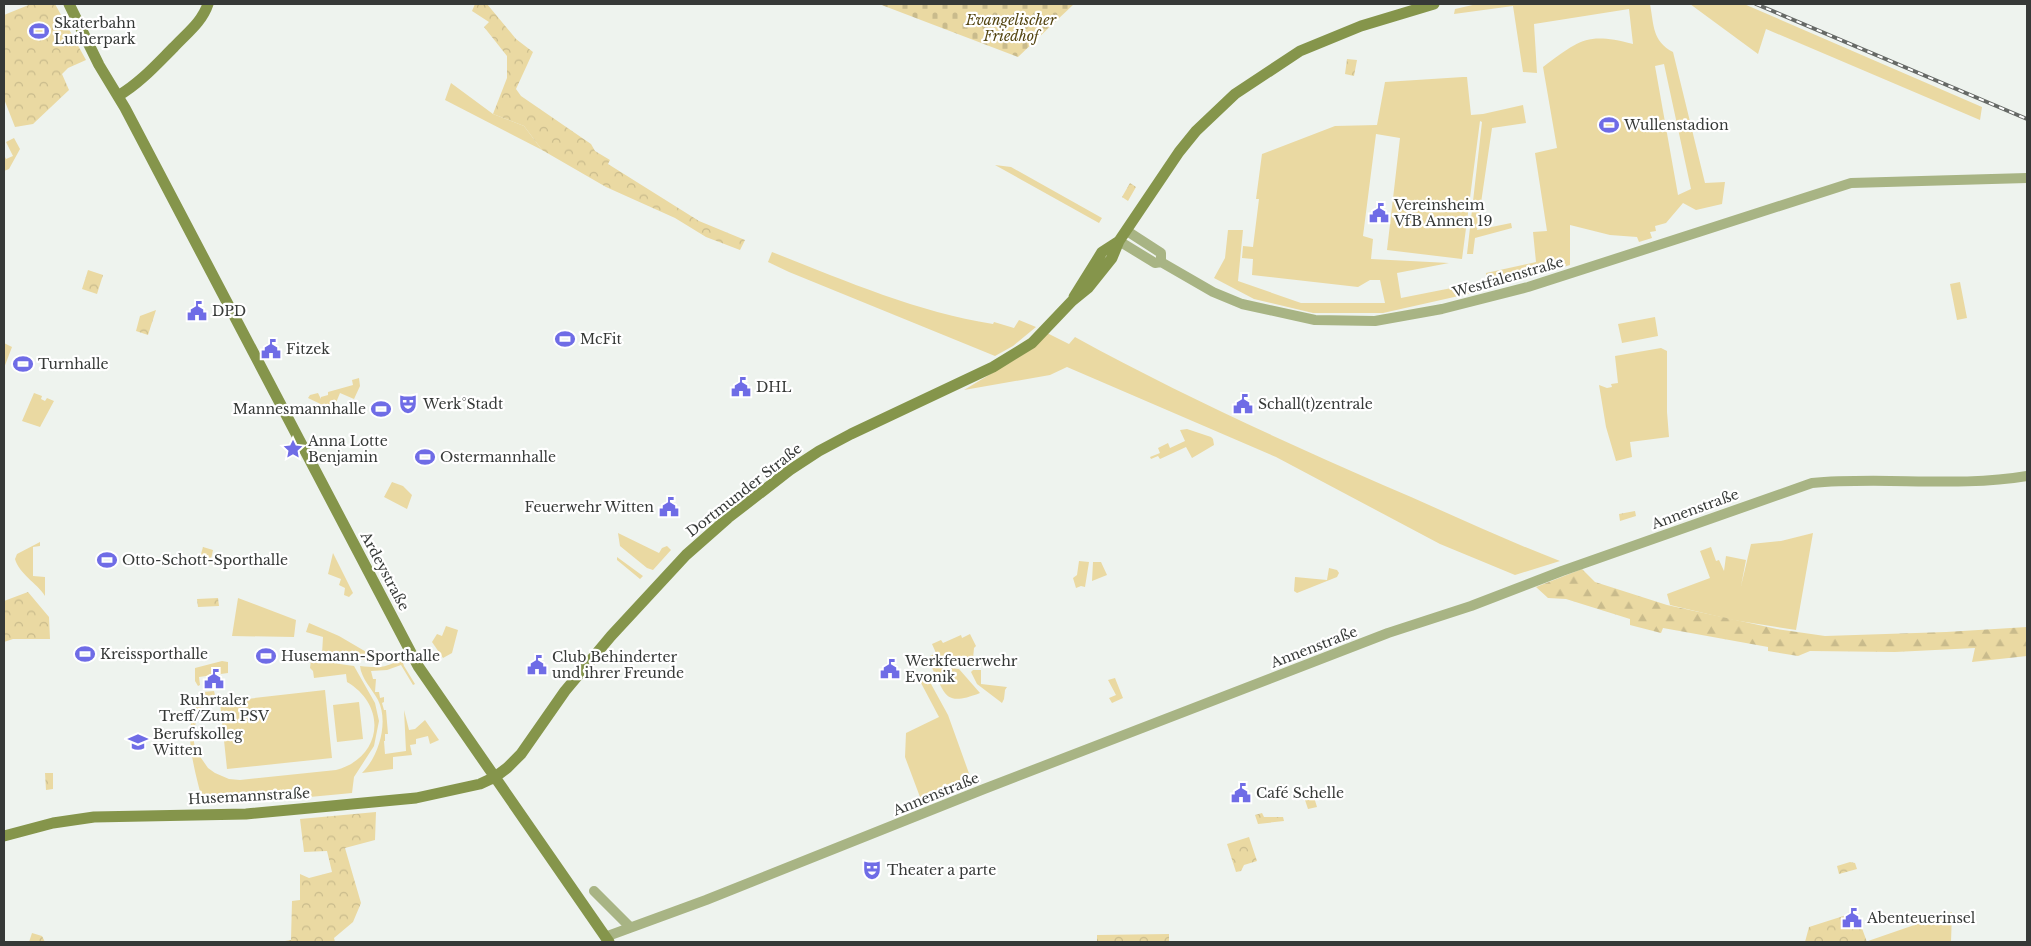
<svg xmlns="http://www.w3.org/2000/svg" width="2031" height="946" font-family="'Libre Baskerville',serif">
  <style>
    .green { fill: #ead9a2; fill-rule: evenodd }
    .forest { fill: url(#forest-firs) }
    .cemetery { fill: url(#cemetery-stones) }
    .park { fill: url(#park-crowns) }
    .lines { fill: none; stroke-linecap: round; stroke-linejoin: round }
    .tertiary { stroke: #a8b484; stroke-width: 10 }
    .secondary { stroke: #85954b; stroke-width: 11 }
    .rail-casing { stroke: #666966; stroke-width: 4 }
    .rail { stroke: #fff; stroke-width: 2; stroke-dasharray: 5.5; stroke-linecap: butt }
    .labels { text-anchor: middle; stroke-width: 4.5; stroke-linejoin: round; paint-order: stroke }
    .park-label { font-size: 14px; font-style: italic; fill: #544511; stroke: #fff }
    .poi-label { font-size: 14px; fill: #363937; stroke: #fff; text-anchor: start }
    .street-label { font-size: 14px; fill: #363937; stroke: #fff }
  </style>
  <defs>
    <pattern id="forest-firs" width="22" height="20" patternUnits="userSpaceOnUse" patternTransform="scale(1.25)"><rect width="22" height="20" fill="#ead9a2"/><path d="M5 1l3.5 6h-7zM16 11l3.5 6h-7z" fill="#c9bb8c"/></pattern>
    <pattern id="cemetery-stones" width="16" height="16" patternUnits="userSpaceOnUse" patternTransform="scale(1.25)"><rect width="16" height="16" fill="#ead9a2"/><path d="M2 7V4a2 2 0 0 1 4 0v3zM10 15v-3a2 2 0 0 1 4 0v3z" fill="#c9bb8c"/></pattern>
    <pattern id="park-crowns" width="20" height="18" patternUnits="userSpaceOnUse" patternTransform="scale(1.25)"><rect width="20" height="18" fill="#ead9a2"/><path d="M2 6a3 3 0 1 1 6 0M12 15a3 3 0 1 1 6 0" fill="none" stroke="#c9bb8c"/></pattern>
  </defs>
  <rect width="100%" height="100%" fill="#eef3ee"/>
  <path class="green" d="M 1477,4 L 1650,4 C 1654,25 1652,41 1673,52 L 1705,183 L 1725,182 L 1722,204 L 1696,210 L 1683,203 L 1666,223 L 1655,226 L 1656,231 L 1650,232 L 1652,238 L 1639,242 L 1637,237 L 1610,235 L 1570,225 L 1570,265 L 1481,291 L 1383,313 L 1313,313 L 1254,299 L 1214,278 L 1225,258 L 1228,230 L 1243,230 L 1238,281 L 1301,303 L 1385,303 L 1380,280 L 1370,280 L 1358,287 L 1252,275 L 1253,259 L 1242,258 L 1243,246 L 1253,247 L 1259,199 L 1256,199 L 1262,154 L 1335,126 L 1377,125 L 1385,82 L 1463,77 L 1467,77 L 1471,115 L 1483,114 L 1523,105 L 1526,123 L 1492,128 L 1477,230 L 1511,223 L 1512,228 L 1475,238 L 1473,254 L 1467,254 L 1482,122 L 1480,121 L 1462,259 L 1387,250 L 1400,138 L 1376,134 L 1363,236 L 1373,239 L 1371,259 L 1449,263 L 1397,273 L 1401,298 L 1487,281 L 1486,273 L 1536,262 L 1533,232 L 1547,231 L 1535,153 L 1557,148 L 1543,67 C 1580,40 1586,32 1633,44 L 1629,9 L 1534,24 L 1537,73 L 1523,72 L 1513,6 L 1454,14 L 1455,9 ZM 1664,64 L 1691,189 L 1678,195 L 1655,66 Z
    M 1690,4 L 1744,4 L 1982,107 L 1980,120 L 1766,29 L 1758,54 Z
    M 451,83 L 493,114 L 524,126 L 542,150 L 445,100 Z
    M 14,138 L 20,149 L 9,169 L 4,171 L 4,155 L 6,159 L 13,156 L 6,142 Z
    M 995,165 L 1011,167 L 1102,218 L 1099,223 Z
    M 772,252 C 844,280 916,312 993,324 L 994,322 L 1014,328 L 1019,320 L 1036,327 L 1013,346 L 995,356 L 789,272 L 768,262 Z
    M 1960,282 L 1967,318 L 1957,320 L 1950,284 Z
    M 1655,317 L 1658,336 L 1622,343 L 1618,324 Z
    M 1047,333 L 1069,344 L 1075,337 C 1175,392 1278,439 1383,485 C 1442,510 1500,538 1560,561 L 1515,575 L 1440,544 L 1276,457 L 1067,367 L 1050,375 L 964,390 L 1032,349 Z
    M 4,343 L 12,347 L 4,368 Z
    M 1661,348 L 1667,351 L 1667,412 L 1669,437 L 1630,442 L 1632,457 L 1616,461 L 1606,427 L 1599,385 L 1607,388 L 1612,387 L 1611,384 L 1618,383 L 1615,356 Z
    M 359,378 L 360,386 L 354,399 L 340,393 L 333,410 L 308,398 L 310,395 L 318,393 L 321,399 L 321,397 L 328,395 L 328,392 L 353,385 L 352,380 Z
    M 34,393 L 42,396 L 41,399 L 45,401 L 47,398 L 54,401 L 40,427 L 22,421 Z
    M 1187,429 L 1211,437 L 1213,439 L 1214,445 L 1192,458 L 1186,447 L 1160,459 L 1158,456 L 1151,459 L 1150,457 L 1160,453 L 1158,448 L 1168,443 L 1170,448 L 1185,441 L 1180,430 Z
    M 392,482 L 403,486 L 412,495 L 407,509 L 384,497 Z
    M 618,533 L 659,553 L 662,548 L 667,546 L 671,550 L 653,570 L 647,568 L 620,546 Z
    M 1813,533 L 1796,630 L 1733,620 L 1670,605 L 1667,594 L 1710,578 L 1700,551 L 1711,547 L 1716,561 L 1719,560 L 1724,571 L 1726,556 L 1746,560 L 1741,586 L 1751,544 L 1781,541 Z
    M 40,542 L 40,546 L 33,547 L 33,576 L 45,577 L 45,596 C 37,583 19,574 15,559 L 17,554 Z
    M 333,553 L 353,593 L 349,597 L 344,595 L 345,588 L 339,585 L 341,579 L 328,574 Z
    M 617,557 L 643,576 L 640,579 L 617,560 Z
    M 1079,561 L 1089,562 L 1085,587 L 1081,586 L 1076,588 L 1073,578 L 1077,575 Z
    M 1093,562 L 1101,562 L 1107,575 L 1092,581 Z
    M 1329,568 L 1337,570 L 1339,573 L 1337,577 L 1297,593 L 1294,591 L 1295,577 L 1327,580 Z
    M 238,598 L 296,620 L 294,637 L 232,636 Z
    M 309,623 L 339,636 L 380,660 L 398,651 L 399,653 L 380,662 L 322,654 L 323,637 L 306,632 Z
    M 446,626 L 458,630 L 452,653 L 443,658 L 432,642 L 437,634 L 442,636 Z
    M 970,634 L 976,646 L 974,648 L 973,659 L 968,662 L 931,659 L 930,656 L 936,653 L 932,644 L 941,640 L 943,643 L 961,635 L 962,638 Z
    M 402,659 L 404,666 L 415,684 L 413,685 L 401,665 L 387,670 L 371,671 L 373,679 L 376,679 L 375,692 L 379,692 L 380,698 L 384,697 L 384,702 L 382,703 L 384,710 L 386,710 L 388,734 L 385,734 L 385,741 L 384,741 L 385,754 L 406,751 L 404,710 L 409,730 L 415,729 L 425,720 L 439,740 L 430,744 L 428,736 L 416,739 L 416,744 L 410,745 L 412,755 L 393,757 L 393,769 L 362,773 C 379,756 389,722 378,700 C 372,689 361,678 360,666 C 379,668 385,668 402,659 Z
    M 311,660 L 354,666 L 375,703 L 379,721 L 374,746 L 354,777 L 352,793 L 234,804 L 203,804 C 198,781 185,742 192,719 C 194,709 199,702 204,694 L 203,692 L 214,691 L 215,695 L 202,706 L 197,716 L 193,738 L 195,747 L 199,755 L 208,768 L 215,773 L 229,779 L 240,780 L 336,770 C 382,758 388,706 347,682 L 346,674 L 314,678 L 313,671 L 310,668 Z
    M 222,661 L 228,662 L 228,673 L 199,677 L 200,685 L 198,686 L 195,681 L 195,668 Z
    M 931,666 L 959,669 L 980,693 C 944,707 946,695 931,666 Z
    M 973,670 L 981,670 L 981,684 L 1007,687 L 1005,690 L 1004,699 L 1002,703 L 977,684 L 971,672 Z
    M 925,673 L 948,715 L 971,779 L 920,797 L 905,757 L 906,733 L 939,717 L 921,683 Z
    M 1115,678 L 1123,698 L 1112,703 L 1109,698 L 1116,695 L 1108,680 Z
    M 325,690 L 332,758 L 227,769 L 220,702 Z
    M 359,702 L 363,739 L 337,742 L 333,705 Z
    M 1313,794 L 1317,807 L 1308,809 L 1304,797 Z
    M 1952,912 L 1951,942 L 1868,942 L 1868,941 Z"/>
  <path class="forest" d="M 1582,569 L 1595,582 L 1667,605 L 1777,629 L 1825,636 L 1946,632 L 2027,627 L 2027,656 L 1972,662 L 1975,648 L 1895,652 L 1810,651 L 1798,656 L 1768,651 L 1768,647 L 1663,628 L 1661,633 L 1630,625 L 1630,619 L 1566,599 L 1548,598 L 1536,587 Z"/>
  <path class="cemetery" d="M 879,4 L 1074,4 L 1018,57 Z"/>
  <path class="park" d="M 31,4 L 55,4 L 86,60 L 68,68 L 62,74 L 69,90 L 33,124 L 15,127 L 4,99 L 4,15 Z
    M 475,4 L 487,4 L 516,39 L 533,52 L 516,89 L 521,96 L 591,144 L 595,151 L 610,160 L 608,164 L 699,221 L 745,240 L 740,250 L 706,237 L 675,218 L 606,187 L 542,150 L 524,126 L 493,114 L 507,78 L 507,56 L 484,27 L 489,22 L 472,11 Z
    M 1347,59 L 1357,60 L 1354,76 L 1345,74 Z
    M 1130,183 L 1136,187 L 1128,201 L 1122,197 Z
    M 88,270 L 103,275 L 97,294 L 82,289 Z
    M 156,310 L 148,335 L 136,331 L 140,316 Z
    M 1635,511 L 1636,516 L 1620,521 L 1619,514 Z
    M 203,547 L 213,550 L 210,564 L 199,561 Z
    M 28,592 L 49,617 L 50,639 L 13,639 L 4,642 L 4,601 Z
    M 218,598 L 219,606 L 198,607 L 197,599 Z
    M 45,773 L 53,773 L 53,789 L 46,790 Z
    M 376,812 L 375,840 L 345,848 L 361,903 L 353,922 L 334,938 L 335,942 L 279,942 L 291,940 L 292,901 L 300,900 L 300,874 L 309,878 L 332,872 L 327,851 L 304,852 L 300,819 Z
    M 1262,813 L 1264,817 L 1283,817 L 1284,821 L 1258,824 L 1255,815 Z
    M 1249,837 L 1257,861 L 1244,865 L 1241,871 L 1236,872 L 1227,844 Z
    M 1850,862 L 1855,863 L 1857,869 L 1839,874 L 1837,866 Z
    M 1856,912 L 1867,942 L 1805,942 L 1809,927 Z
    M 32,933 L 42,936 L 45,942 L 29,942 Z
    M 1169,934 L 1169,942 L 1097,942 L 1097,935 Z"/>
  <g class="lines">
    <path class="tertiary" d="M 1127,231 L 1161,253 L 1161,262
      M 1119,241 L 1155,263 L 1161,262 L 1213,292 L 1242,304 L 1315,320 L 1375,321 L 1442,309 L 1528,287 L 1851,183 L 2027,178
      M 594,891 L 630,927
      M 605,937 L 706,900 L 984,789 L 1388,633 L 1471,606 L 1562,571 L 1812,483 C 1883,476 1956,488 2027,476"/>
    <path class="secondary" d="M 69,4 L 99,65 L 125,108 L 418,666 L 609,942
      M 118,96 C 140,83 156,65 174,47 C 187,33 202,22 208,4
      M 1074,297 L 1102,252 L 1119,241
      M 4,836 L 53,823 L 94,817 L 246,814 L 416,798 L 480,784 L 495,777 L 507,768 L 521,754 L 565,691 L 611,636 L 686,555 L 728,518 L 790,470 L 819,451 L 851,434 L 993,367 L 1032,343 L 1072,301 L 1088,288 L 1112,258 L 1119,241 L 1179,152 L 1196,131 L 1235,94 L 1300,51 L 1361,26 L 1434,4"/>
    <defs>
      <path id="rail" d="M 1756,4 L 2027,119"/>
    </defs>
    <use href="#rail" class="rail-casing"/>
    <use href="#rail" class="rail"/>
  </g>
  <defs>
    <symbol id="stadium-bare" viewBox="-9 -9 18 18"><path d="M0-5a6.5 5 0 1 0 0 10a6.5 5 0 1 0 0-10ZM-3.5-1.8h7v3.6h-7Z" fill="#6f6ce6" stroke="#fff" stroke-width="2.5" paint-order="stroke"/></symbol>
    <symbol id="civic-bare" viewBox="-9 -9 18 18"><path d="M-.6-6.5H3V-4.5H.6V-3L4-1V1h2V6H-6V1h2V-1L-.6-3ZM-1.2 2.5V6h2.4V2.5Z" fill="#6f6ce6" stroke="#fff" stroke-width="2.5" paint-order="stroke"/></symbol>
    <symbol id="theatre-bare" viewBox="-9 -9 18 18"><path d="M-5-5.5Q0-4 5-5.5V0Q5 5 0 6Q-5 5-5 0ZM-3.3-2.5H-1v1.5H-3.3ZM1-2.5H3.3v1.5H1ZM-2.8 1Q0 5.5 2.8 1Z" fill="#6f6ce6" stroke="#fff" stroke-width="2.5" paint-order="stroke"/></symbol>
    <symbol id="sight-bare" viewBox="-9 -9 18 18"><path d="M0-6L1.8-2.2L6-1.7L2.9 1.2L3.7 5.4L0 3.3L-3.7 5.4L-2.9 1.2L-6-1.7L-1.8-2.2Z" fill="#6f6ce6" stroke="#fff" stroke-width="2.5" paint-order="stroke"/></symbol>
    <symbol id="school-bare" viewBox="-9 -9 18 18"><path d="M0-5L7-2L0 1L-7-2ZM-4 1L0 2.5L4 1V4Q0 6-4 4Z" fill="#6f6ce6" stroke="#fff" stroke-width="2.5" paint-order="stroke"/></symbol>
  </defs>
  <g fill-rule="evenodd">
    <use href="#stadium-bare" x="25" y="17" width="28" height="28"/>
    <use href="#stadium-bare" x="1595" y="111" width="28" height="28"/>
    <use href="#civic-bare" x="1365" y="199" width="28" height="28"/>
    <use href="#civic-bare" x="183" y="297" width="28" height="28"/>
    <use href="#stadium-bare" x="551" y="325" width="28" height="28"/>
    <use href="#civic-bare" x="257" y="335" width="28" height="28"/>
    <use href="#stadium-bare" x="9" y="350" width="28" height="28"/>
    <use href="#civic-bare" x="727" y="373" width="28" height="28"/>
    <use href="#theatre-bare" x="394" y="390" width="28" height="28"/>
    <use href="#civic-bare" x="1229" y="390" width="28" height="28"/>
    <use href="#stadium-bare" x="367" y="395" width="28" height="28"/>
    <use href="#sight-bare" x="279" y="435" width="28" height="28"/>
    <use href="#stadium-bare" x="411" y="443" width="28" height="28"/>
    <use href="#civic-bare" x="655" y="493" width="28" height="28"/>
    <use href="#stadium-bare" x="93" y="546" width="28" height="28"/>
    <use href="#stadium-bare" x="71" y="640" width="28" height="28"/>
    <use href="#stadium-bare" x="252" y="642" width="28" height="28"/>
    <use href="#civic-bare" x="523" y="651" width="28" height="28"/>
    <use href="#civic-bare" x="876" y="655" width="28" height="28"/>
    <use href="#civic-bare" x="200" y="665" width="28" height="28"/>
    <use href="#school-bare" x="124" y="728" width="28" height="28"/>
    <use href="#civic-bare" x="1227" y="779" width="28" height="28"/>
    <use href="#theatre-bare" x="858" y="856" width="28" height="28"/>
    <use href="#civic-bare" x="1838" y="904" width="28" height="28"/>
  </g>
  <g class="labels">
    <g class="park-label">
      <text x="1011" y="25">Evangelischer<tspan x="1011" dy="16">Friedhof</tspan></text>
    </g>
    <g class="poi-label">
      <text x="54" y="28">Skaterbahn<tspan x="54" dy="16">Lutherpark</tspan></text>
      <text x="1624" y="130">Wullenstadion</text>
      <text x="1394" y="210">Vereinsheim<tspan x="1394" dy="16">VfB Annen 19</tspan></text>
      <text x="212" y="316">DPD</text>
      <text x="580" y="344">McFit</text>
      <text x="286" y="354">Fitzek</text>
      <text x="38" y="369">Turnhalle</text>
      <text x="756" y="392">DHL</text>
      <text x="423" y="409">Werk°Stadt</text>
      <text x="1258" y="409">Schall(t)zentrale</text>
      <text x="366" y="414" text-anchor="end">Mannesmannhalle</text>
      <text x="308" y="446">Anna Lotte<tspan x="308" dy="16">Benjamin</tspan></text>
      <text x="440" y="462">Ostermannhalle</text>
      <text x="654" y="512" text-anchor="end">Feuerwehr Witten</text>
      <text x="122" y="565">Otto-Schott-Sporthalle</text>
      <text x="100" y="659">Kreissporthalle</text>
      <text x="281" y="661">Husemann-Sporthalle</text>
      <text x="552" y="662">Club Behinderter<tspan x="552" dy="16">und ihrer Freunde</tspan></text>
      <text x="905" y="666">Werkfeuerwehr<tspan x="905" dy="16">Evonik</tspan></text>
      <text x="214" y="705" text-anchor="middle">Ruhrtaler<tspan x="214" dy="16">Treff/Zum PSV</tspan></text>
      <text x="153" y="739">Berufskolleg<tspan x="153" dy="16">Witten</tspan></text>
      <text x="1256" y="798">Café Schelle</text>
      <text x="887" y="875">Theater a parte</text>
      <text x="1867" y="923">Abenteuerinsel</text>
    </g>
    <g class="street-label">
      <text transform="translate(1508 277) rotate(-16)" y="5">Westfalenstraße</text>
      <text transform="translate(744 490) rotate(-38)" y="5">Dortmunder Straße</text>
      <text transform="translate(1695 509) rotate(-20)" y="5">Annenstraße</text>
      <text transform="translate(385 571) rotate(62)" y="5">Ardeystraße</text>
      <text transform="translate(1314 647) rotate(-21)" y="5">Annenstraße</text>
      <text transform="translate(936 794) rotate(-22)" y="5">Annenstraße</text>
      <text transform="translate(249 796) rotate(-3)" y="5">Husemannstraße</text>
    </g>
  </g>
  <rect width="2031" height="946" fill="none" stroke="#363937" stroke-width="10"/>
</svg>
